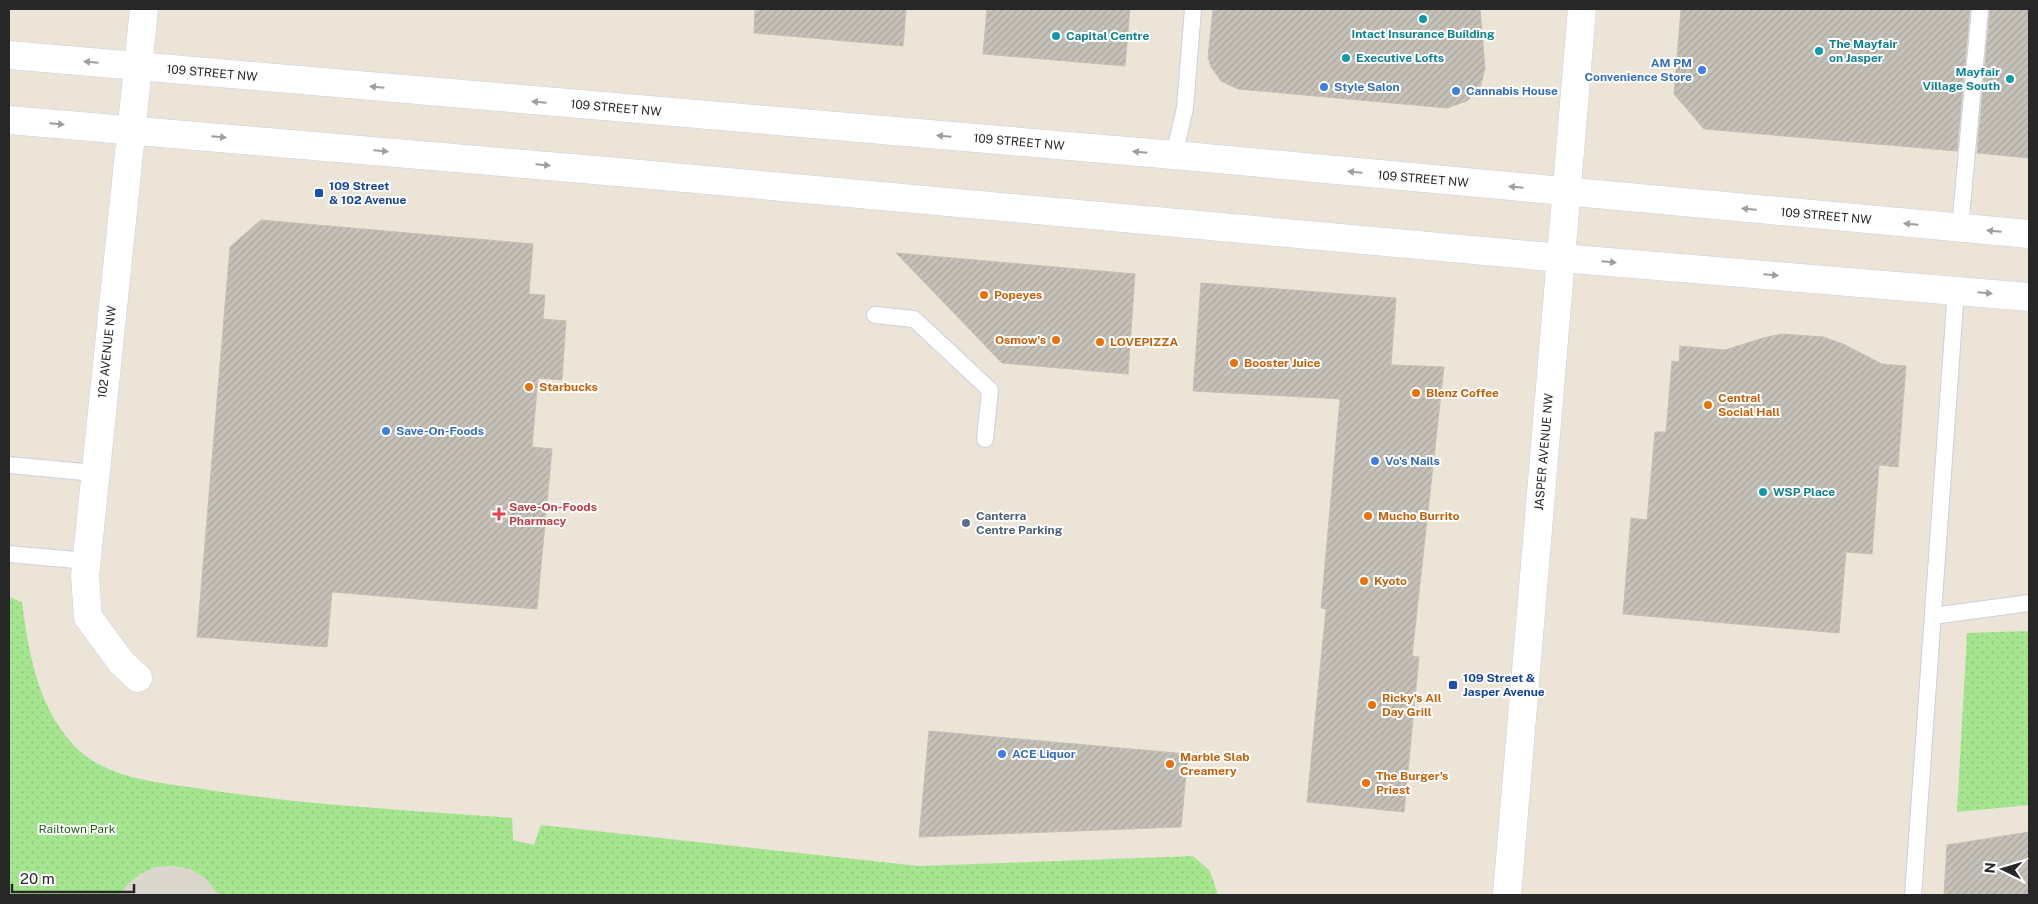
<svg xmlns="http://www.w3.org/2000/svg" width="2038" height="904" font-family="'Public Sans',sans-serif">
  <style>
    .grass { fill: url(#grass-dots) }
    .plaza { fill: #dbd7ce }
    .building { fill: url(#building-hatch); stroke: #c6c0b2 }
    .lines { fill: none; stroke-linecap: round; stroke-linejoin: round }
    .service-casing { stroke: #cdcfe2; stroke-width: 18 }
    .minor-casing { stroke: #cdcfe2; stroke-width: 29 }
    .secondary-casing { stroke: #cdcfe2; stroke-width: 29 }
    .service { stroke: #fff; stroke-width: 16 }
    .minor { stroke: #fff; stroke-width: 28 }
    .secondary { stroke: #fff; stroke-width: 28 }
    .oneway { fill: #9e9e9e }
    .culture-dot { fill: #0f9aa8; stroke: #fff; stroke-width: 2 }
    .shop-dot { fill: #3f7fe0; stroke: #fff; stroke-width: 2 }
    .transit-dot { fill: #1a4fb4; stroke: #fff; stroke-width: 2 }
    .food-dot { fill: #e8710a; stroke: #fff; stroke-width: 2 }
    .health-dot { fill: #e0444e; stroke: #fff; stroke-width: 2 }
    .service-dot { fill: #5c6f8a; stroke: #fff; stroke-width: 2 }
    .labels { text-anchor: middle; stroke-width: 4; stroke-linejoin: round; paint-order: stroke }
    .culture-label { font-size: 12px; font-weight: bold; fill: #0d838f; stroke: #fff; text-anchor: start }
    .shop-label { font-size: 12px; font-weight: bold; fill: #366cbe; stroke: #fff; text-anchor: start }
    .street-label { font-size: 12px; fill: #272727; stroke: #fff }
    .transit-label { font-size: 12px; font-weight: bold; fill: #164399; stroke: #fff; text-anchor: start }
    .food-label { font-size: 12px; font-weight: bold; fill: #c56008; stroke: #fff; text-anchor: start }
    .health-label { font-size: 12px; font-weight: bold; fill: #be3a42; stroke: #fff; text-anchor: start }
    .service-label { font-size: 12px; font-weight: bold; fill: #4e5e75; stroke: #fff; text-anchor: start }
    .park-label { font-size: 12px; fill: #206615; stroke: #fff }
  </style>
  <defs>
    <pattern id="grass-dots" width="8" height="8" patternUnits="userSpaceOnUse" patternTransform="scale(1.25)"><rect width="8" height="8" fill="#a6e590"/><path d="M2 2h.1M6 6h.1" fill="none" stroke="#8fc47c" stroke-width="1.8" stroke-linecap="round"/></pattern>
    <pattern id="building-hatch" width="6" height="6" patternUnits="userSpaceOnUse" patternTransform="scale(1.25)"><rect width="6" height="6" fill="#c6c1b8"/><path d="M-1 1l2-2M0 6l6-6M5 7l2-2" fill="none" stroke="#aaa69e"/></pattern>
  </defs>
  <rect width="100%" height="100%" fill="#ebe4d7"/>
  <path class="grass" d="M 9,597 L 22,602 C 29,656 39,715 82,753 C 114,780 164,783 203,789 C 305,805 409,810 512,818 L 513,840 L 534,845 L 541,825 L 919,866 L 1193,856 L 1210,871 L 1218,895 L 9,895 Z
    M 2029,631 L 2029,805 L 1957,812 L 1967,633 Z"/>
  <path class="plaza" d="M 173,866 L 190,869 L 205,878 L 219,895 L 120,895 L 126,886 L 140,874 L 155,867 Z"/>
  <path class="building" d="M 755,9 L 906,9 L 903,46 L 754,33 Z
    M 987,9 L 1130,9 L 1125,66 L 983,54 Z
    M 1213,9 L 1480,9 L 1485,68 L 1481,85 L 1467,101 L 1447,108 L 1238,89 L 1221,81 L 1211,67 L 1208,57 Z
    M 1681,9 L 1970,9 L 1957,151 L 1704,129 L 1674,94 Z
    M 1990,9 L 2029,9 L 2029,158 L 1977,153 Z
    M 261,220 L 533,244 L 529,294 L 545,295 L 543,319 L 566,321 L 562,380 L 538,378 L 532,447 L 552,449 L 537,609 L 332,592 L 327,647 L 197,637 L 230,247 Z
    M 896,253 L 1135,274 L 1128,374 L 1002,363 Z
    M 1201,283 L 1396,298 L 1391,365 L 1444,367 L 1412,656 L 1419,657 L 1404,812 L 1307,802 L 1326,609 L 1321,608 L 1340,399 L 1193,391 Z
    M 1782,334 L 1823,337 L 1843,344 L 1882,364 L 1906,366 L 1898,467 L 1879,465 L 1872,554 L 1846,552 L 1839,633 L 1623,614 L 1631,518 L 1647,520 L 1655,432 L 1666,432 L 1672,361 L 1679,362 L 1680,346 L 1725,350 L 1763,338 Z
    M 929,731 L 1188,754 L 1181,827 L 919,837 Z
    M 2029,832 L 2029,895 L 1944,895 L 1947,845 Z"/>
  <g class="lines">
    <defs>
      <path id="service" d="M 1174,155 L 1185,108 L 1193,9
        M 1960,228 L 1980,9
        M 875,315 L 914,319 L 990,390 L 985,439
        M 9,465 L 95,473
        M 9,554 L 87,561
        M 1933,616 L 2029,603
        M 1913,895 L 1956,290"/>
      <path id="minor" d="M 138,678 L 121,662 L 88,617 L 85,576 L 144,9"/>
      <path id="secondary" d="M 9,55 L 1174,155 L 2029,234
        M 9,120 L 618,172 L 1561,258 L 2029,297
        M 1507,895 L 1582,9"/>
    </defs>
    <use href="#service" class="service-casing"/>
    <use href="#minor" class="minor-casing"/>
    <use href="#secondary" class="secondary-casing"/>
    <use href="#service" class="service"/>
    <use href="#minor" class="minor"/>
    <use href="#secondary" class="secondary"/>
  </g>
  <defs><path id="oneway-solid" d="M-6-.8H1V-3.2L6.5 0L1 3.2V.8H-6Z" transform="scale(1.25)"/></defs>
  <g class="oneway">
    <use href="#oneway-solid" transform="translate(91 62) rotate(-175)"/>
    <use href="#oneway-solid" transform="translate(377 87) rotate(-175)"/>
    <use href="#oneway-solid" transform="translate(539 102) rotate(-175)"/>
    <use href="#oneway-solid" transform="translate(57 124) rotate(5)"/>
    <use href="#oneway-solid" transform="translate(944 136) rotate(-175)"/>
    <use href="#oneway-solid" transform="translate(219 137) rotate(5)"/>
    <use href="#oneway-solid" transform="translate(381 151) rotate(5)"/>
    <use href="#oneway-solid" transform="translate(1140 152) rotate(-175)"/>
    <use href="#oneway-solid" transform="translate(543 165) rotate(5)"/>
    <use href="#oneway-solid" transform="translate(1355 172) rotate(-175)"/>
    <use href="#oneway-solid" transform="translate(1516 187) rotate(-175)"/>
    <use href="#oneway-solid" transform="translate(1749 209) rotate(-175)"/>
    <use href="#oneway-solid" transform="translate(1911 224) rotate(-175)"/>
    <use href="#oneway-solid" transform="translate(1994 231) rotate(-175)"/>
    <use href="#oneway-solid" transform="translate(1609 262) rotate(5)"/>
    <use href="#oneway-solid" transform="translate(1771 275) rotate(5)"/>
    <use href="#oneway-solid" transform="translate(1985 293) rotate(5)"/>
  </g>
  <g class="culture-dot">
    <circle cx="1423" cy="19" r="5"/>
    <circle cx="1056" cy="36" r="5"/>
    <circle cx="1819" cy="51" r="5"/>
    <circle cx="1346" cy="58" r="5"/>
    <circle cx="2010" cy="79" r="5"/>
    <circle cx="1763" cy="492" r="5"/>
  </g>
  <g class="shop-dot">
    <circle cx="1702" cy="70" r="5"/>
    <circle cx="1324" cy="87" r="5"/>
    <circle cx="1456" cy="91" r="5"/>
    <circle cx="386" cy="431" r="5"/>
    <circle cx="1375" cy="461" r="5"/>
    <circle cx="1002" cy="754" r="5"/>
  </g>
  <g class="transit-dot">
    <rect x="314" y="188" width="10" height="10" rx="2.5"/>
    <rect x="1448" y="680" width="10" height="10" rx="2.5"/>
  </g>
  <g class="food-dot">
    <circle cx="984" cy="295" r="5"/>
    <circle cx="1056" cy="340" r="5"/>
    <circle cx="1100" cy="342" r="5"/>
    <circle cx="1234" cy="363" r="5"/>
    <circle cx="529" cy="387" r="5"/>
    <circle cx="1416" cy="393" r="5"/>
    <circle cx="1708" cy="405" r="5"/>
    <circle cx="1368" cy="516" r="5"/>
    <circle cx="1364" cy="581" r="5"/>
    <circle cx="1372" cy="705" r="5"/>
    <circle cx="1170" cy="764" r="5"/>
    <circle cx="1366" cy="783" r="5"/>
  </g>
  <path class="health-dot" d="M496.5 506.5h5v5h5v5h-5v5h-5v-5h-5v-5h5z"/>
  <circle class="service-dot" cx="966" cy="523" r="5"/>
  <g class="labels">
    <g class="culture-label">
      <text x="1423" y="38" text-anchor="middle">Intact Insurance Building</text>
      <text x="1066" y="40">Capital Centre</text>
      <text x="1829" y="48">The Mayfair<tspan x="1829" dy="14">on Jasper</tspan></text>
      <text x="1356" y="62">Executive Lofts</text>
      <text x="2000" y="76" text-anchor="end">Mayfair<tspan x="2000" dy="14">Village South</tspan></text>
      <text x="1773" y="496">WSP Place</text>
    </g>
    <g class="shop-label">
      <text x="1692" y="67" text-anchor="end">AM PM<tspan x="1692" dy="14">Convenience Store</tspan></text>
      <text x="1334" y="91">Style Salon</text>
      <text x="1466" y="95">Cannabis House</text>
      <text x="396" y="435">Save-On-Foods</text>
      <text x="1385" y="465">Vo's Nails</text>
      <text x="1012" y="758">ACE Liquor</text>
    </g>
    <g class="street-label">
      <text transform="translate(212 73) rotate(5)" y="4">109 STREET NW</text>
      <text transform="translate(616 108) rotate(5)" y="4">109 STREET NW</text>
      <text transform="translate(1019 142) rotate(5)" y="4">109 STREET NW</text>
      <text transform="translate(1423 179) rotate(5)" y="4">109 STREET NW</text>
      <text transform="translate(1826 216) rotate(5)" y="4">109 STREET NW</text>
      <text transform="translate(107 352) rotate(-84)" y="4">102 AVENUE NW</text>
      <text transform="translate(1544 452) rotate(-85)" y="4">JASPER AVENUE NW</text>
    </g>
    <g class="transit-label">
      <text x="329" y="190">109 Street<tspan x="329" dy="14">&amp; 102 Avenue</tspan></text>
      <text x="1463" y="682">109 Street &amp;<tspan x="1463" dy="14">Jasper Avenue</tspan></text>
    </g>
    <g class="food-label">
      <text x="994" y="299">Popeyes</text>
      <text x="1046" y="344" text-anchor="end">Osmow's</text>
      <text x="1110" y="346">LOVEPIZZA</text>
      <text x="1244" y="367">Booster Juice</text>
      <text x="539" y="391">Starbucks</text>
      <text x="1426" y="397">Blenz Coffee</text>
      <text x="1718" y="402">Central<tspan x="1718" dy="14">Social Hall</tspan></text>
      <text x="1378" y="520">Mucho Burrito</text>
      <text x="1374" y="585">Kyoto</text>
      <text x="1382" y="702">Ricky's All<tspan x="1382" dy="14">Day Grill</tspan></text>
      <text x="1180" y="761">Marble Slab<tspan x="1180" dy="14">Creamery</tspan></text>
      <text x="1376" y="780">The Burger's<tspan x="1376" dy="14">Priest</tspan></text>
    </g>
    <g class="health-label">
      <text x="509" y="511">Save-On-Foods<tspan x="509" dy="14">Pharmacy</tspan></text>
    </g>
    <g class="service-label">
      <text x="976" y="520">Canterra<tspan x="976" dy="14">Centre Parking</tspan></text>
    </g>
    <g class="park-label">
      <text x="77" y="833">Railtown Park</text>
    </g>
  </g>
  <rect width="2038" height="904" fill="none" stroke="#272727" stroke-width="20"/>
  <g transform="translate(2003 869) rotate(275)" stroke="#ffffff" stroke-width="4" paint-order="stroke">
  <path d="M0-4L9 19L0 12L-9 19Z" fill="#272727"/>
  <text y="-8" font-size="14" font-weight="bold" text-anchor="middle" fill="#272727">N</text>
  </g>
  <path d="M12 884v8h122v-8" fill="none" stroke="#272727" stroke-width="2.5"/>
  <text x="20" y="884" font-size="15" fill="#272727" stroke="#ffffff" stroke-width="4" paint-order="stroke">20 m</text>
</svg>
